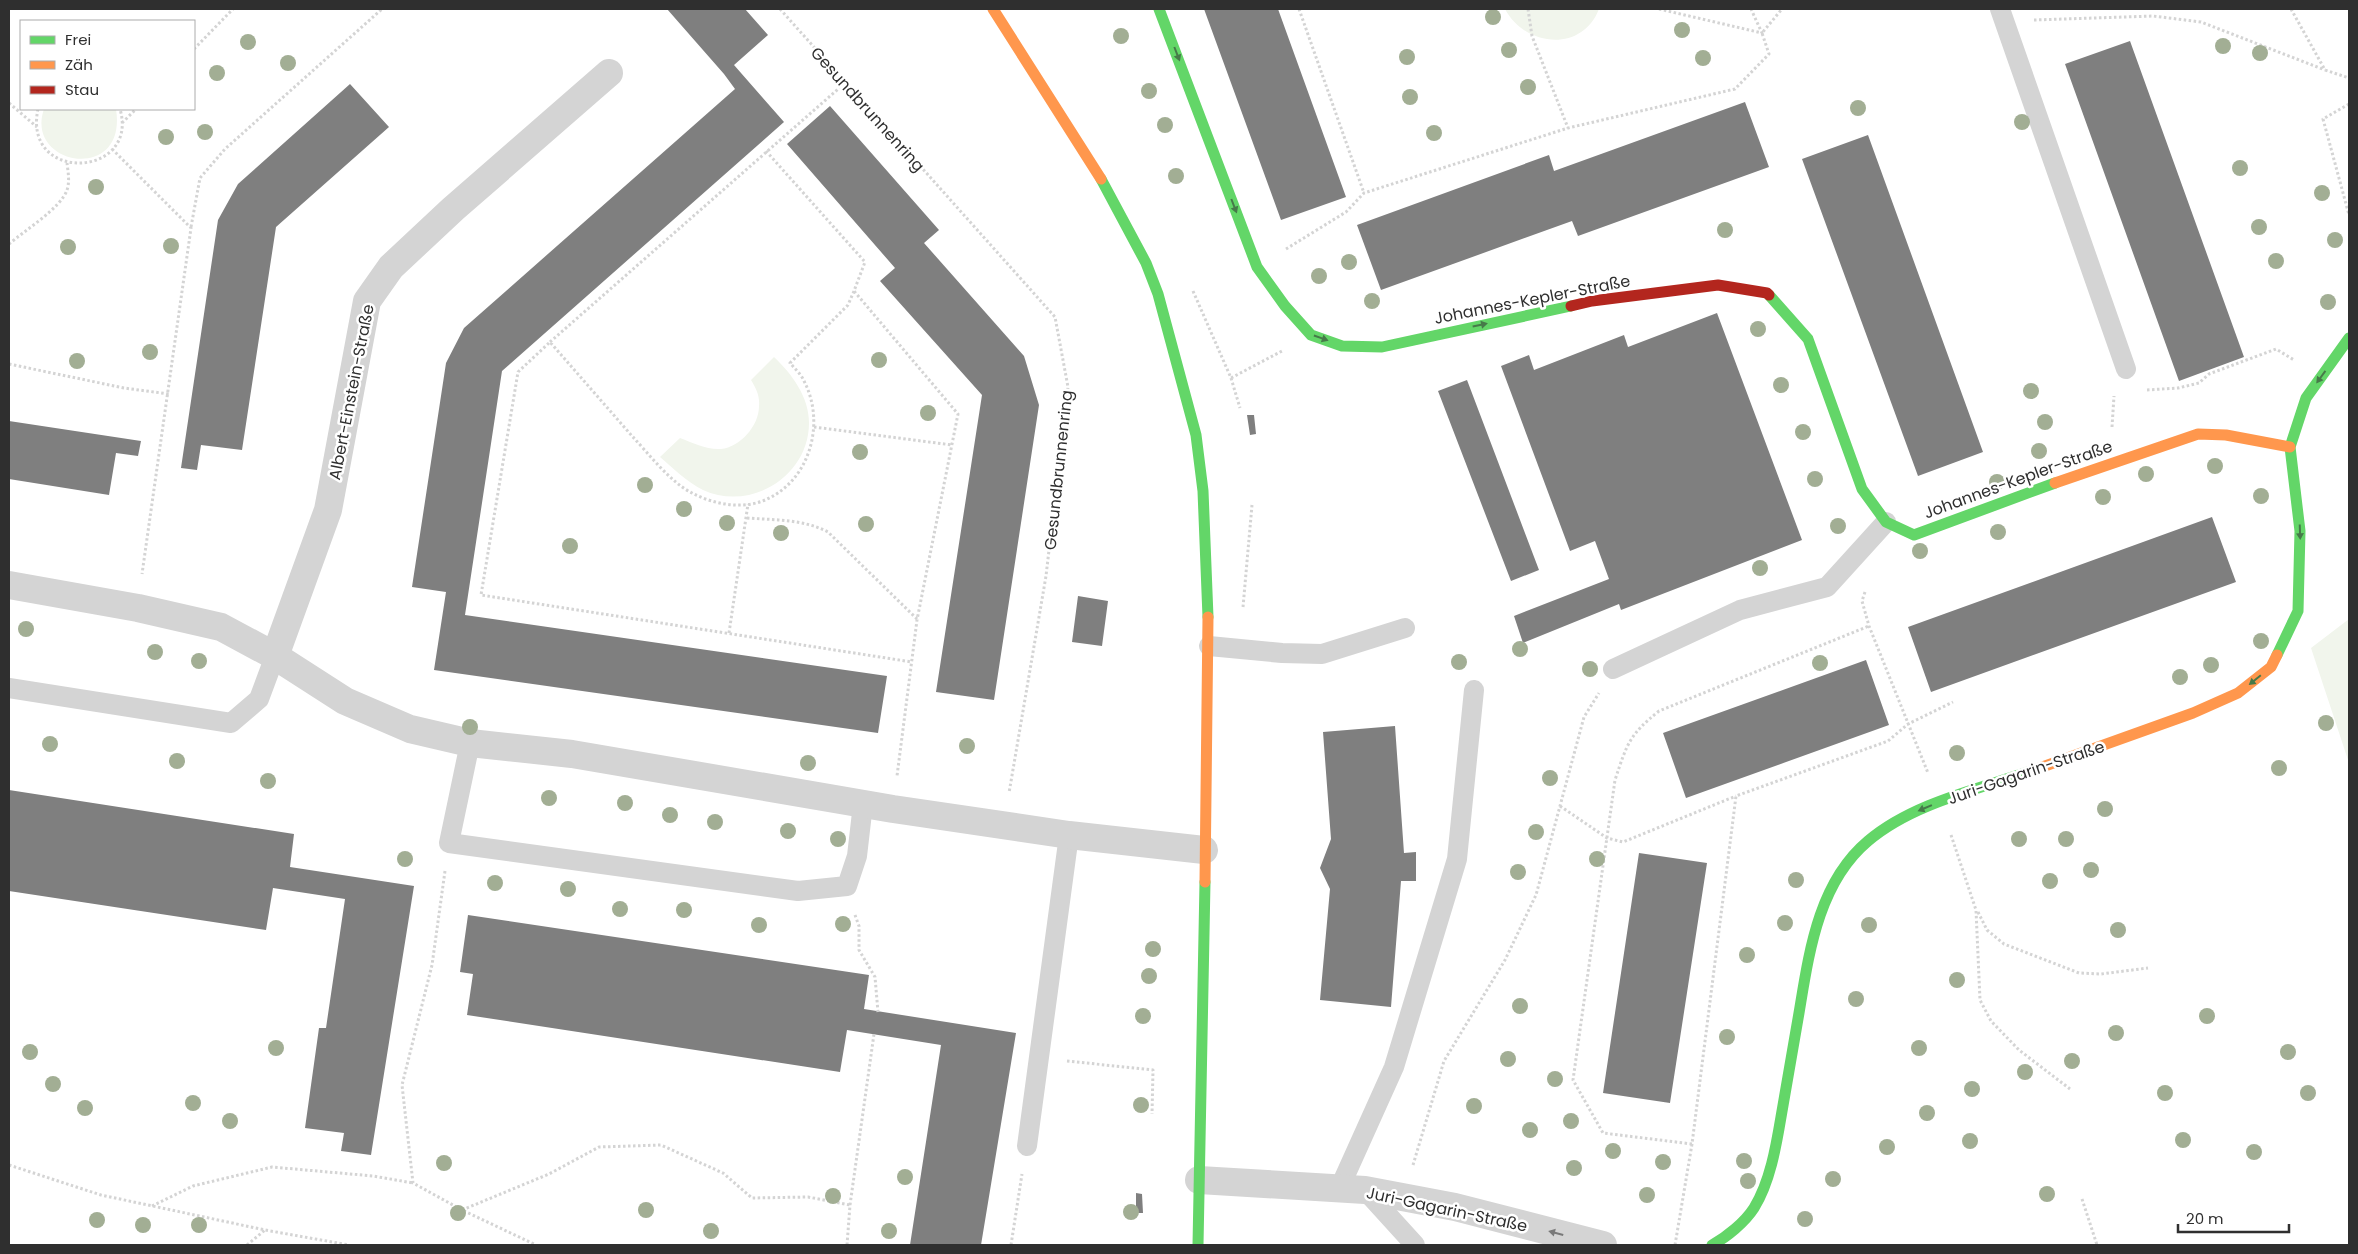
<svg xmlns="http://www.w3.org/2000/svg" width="2358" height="1254" font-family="Poppins,sans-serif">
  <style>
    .green { fill: #f1f5ec }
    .building { fill: #7f7f7f }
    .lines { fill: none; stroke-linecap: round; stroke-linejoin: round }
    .path { stroke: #d4d4d4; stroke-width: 3; stroke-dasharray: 2.5 2.5; stroke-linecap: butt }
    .lane { stroke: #d4d4d4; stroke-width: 20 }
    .street { stroke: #d4d4d4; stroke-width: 28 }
    .fast { stroke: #63d668; stroke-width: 11 }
    .slow { stroke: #ff974d; stroke-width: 11 }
    .jam { stroke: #b3261e; stroke-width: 11 }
    .tree { fill: #a2ae94 }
    .oneway { fill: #467a49 }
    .oneway2 { fill: #797979 }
    .labels { text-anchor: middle; stroke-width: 5; stroke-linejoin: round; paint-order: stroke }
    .street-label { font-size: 16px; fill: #2f2f2f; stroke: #fff }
  </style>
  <rect width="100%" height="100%" fill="#fff"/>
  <path class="green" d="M 1505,9 L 1599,9 C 1582,53 1525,47 1505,9 Z
    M 44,109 L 116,109 C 128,184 24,166 44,109 Z
    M 774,357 C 792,374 809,397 809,423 C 809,476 751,512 703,490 C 687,482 673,468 660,457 L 680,438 C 693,443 707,450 721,449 C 740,447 759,426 759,406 C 760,396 756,388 751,380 Z
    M 2349,619 L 2349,763 L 2311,648 Z"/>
  <path class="building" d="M 667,9 L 745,9 L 768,35 L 734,65 L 784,122 L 502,371 L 465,615 L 887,676 L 878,733 L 434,670 L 446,592 L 412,587 L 446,363 L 464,328 L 735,89 L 724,74 Z
    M 1204,9 L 1278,9 L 1346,197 L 1281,220 Z
    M 2130,41 L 2244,357 L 2179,381 L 2065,64 Z
    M 350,84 L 389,127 L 276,227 L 242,450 L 201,445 L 197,470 L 181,468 L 218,220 L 238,184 Z
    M 1745,102 L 1769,167 L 1578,236 L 1572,221 L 1381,290 L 1357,225 L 1549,155 L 1554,171 Z
    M 830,106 L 939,230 L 924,243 L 1024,356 L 1039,405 L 994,700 L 936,692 L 982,395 L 880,281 L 895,268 L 787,144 Z
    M 1868,135 L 1983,452 L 1918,476 L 1802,159 Z
    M 1717,313 L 1802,540 L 1621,610 L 1619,604 L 1523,643 L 1514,616 L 1609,579 L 1595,541 L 1570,551 L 1501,366 L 1529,355 L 1534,370 L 1624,335 L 1628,347 Z
    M 1467,380 L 1539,570 L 1511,581 L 1438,391 Z
    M 1247,415 L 1254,415 L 1256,434 L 1250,435 Z
    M 9,421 L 141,441 L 138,456 L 116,453 L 109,495 L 9,479 Z
    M 2212,517 L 2236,582 L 1931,692 L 1908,627 Z
    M 1078,596 L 1108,601 L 1102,646 L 1072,642 Z
    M 1866,660 L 1889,725 L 1686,798 L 1663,733 Z
    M 1395,726 L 1404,853 L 1416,852 L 1416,881 L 1401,881 L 1391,1007 L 1320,1000 L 1330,889 L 1320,868 L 1331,839 L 1323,732 Z
    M 9,790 L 294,834 L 290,867 L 414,886 L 371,1155 L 341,1151 L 344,1133 L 305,1128 L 319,1028 L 326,1028 L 345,899 L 273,888 L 266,930 L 9,891 Z
    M 1639,853 L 1707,863 L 1670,1103 L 1603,1093 Z
    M 468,915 L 869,975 L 864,1009 L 1016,1033 L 981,1245 L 910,1245 L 941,1045 L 847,1030 L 840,1072 L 467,1015 L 473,974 L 460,972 Z
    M 1136,1193 L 1142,1194 L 1143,1213 L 1136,1213 Z"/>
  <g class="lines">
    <path class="path" d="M 780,9 L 1055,317 L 1068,387 L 1046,576 L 1009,793
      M 1299,9 L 1364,193
      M 1528,9 L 1532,36 L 1568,128
      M 1659,9 L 1762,33 L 1751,9
      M 2291,9 L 2325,70 L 2349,78
      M 2034,20 L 2153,16 L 2201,22 L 2325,70
      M 194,49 L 233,9
      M 9,103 L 37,127
      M 2349,104 L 2323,119 L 2349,215
      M 38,109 C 22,184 140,178 120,109
      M 122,123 L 136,109
      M 112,149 L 191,228 L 142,574
      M 766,151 L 865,262 L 854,291 L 958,414 L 917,620 L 897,776
      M 191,227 L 200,178 L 225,149 L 382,9
      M 9,244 C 24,231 61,208 67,190 C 70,181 68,172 67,163
      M 1286,249 L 1346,212 L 1364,193 L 1568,128 L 1735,89 L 1769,54 L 1762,33 L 1782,9
      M 854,291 L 848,305 L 790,363 C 795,369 801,374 804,381 C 826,423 810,481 765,500 C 742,510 713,504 692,493 C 670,482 649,454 632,436 C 605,405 577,373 550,342 L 518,372 L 481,595 L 912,662
      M 1193,291 L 1231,378 L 1282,351
      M 550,342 L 845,83
      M 9,364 L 124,388 L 169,394
      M 1231,378 L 1240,408
      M 2147,390 L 2178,388 L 2199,383 L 2209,374 L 2276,349 L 2294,360
      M 814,427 L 952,445
      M 2112,427 L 2114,396
      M 747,518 C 774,520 803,519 828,532 L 917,619
      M 1865,592 L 1862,601 L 1869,626 L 1928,773
      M 1243,607 L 1252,505
      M 729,633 L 748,504
      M 1560,806 L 1607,838 L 1623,842 L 1736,796
      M 1951,835 L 1976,910 L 1980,1000 L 1991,1021 L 2019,1050 L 2070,1089
      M 445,871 L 432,965 L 402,1085 L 413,1183 L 462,1210 L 536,1245
      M 1978,912 L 1987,930 L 2004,944 L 2079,973 L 2101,974 L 2148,968
      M 855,915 L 859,926 L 859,950 L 875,977 L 878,1012
      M 1067,1061 L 1153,1070 L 1152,1114
      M 1692,1144 L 1603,1133 L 1573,1080 L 1615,780 C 1627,744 1629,735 1659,711 L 1869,626
      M 9,1165 L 101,1195 L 265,1230 L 349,1245
      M 1413,1165 L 1444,1061 L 1505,960 L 1536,895 L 1584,717 L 1599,693
      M 2082,1199 L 2097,1245
      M 152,1206 L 193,1186 L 272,1167 L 373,1176 L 413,1183
      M 462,1210 L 549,1174 L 599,1147 L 661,1145 L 723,1173 L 752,1198 L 808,1197 L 850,1205
      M 247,1245 L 265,1230
      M 847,1245 L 850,1205 L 874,1034
      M 1011,1245 L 1022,1174
      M 1675,1245 L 1692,1144 L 1736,796 L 1888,741 L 1908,724 L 1953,702"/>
    <path class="lane" d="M 2000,9 L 2126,369
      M 1209,646 L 1282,653 L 1322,654 L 1405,628
      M 1613,669 L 1740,610 L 1827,587 L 1886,522
      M 9,688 L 231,723 L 259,699 L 275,656
      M 470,743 L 449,843 L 798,891 L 847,886 L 857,856 L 863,804
      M 1027,1146 L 1069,835
      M 1340,1187 L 1394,1067 L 1457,859 L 1474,690
      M 1365,1190 L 1415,1245"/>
    <path class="street" d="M 9,585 L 138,608 L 221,627 L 275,656 L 345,701 L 410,729 L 470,743 L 572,754 L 893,809 L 1069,835 L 1204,850
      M 275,656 L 328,510 L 367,301 L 391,267 L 453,209 L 609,73
      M 1199,1180 L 1365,1190 L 1455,1207 L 1603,1245"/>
    <path class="fast" d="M 1159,9 L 1257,267 L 1285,306 L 1311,335 L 1342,346 L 1382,347 L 1571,306
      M 1101,179 L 1146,263 L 1158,294 L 1196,435 L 1203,491 L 1208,617
      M 1769,295 L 1808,339 L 1862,489 L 1886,522 L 1914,535 L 2055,483
      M 2277,655 L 2298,611 L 2300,531 L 2290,447 L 2306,398 L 2349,338
      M 1198,1245 L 1205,882
      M 1712,1245 C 1727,1237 1745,1222 1754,1208 C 1770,1182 1776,1147 1781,1117 C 1787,1083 1793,1048 1799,1013 C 1809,953 1818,883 1868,841 C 1911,804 1978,789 2031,771"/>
    <path class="slow" d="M 993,9 L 1101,179
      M 2055,483 L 2198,434 L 2226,435 L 2290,447
      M 2031,771 L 2193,713 L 2238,693 L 2271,667 L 2277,655
      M 1205,882 L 1208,617"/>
    <path class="jam" d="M 1571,306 L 1592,301 L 1718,285 L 1767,293 L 1769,295"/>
  </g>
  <g class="tree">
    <circle cx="1493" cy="17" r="8"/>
    <circle cx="1682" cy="30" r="8"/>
    <circle cx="1121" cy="36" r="8"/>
    <circle cx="248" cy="42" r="8"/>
    <circle cx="2223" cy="46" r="8"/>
    <circle cx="1509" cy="50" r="8"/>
    <circle cx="2260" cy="53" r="8"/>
    <circle cx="1407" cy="57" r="8"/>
    <circle cx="1703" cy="58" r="8"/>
    <circle cx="288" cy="63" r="8"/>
    <circle cx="217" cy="73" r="8"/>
    <circle cx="1528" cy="87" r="8"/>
    <circle cx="1149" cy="91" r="8"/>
    <circle cx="1410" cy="97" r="8"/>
    <circle cx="1858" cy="108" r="8"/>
    <circle cx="2022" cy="122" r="8"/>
    <circle cx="1165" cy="125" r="8"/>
    <circle cx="205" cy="132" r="8"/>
    <circle cx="1434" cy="133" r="8"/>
    <circle cx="166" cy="137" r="8"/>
    <circle cx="2240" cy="168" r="8"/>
    <circle cx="1176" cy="176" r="8"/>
    <circle cx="96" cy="187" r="8"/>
    <circle cx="2322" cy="193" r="8"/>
    <circle cx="2259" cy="227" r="8"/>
    <circle cx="1725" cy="230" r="8"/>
    <circle cx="2335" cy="240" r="8"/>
    <circle cx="171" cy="246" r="8"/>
    <circle cx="68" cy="247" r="8"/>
    <circle cx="2276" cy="261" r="8"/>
    <circle cx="1349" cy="262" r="8"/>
    <circle cx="1319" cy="276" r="8"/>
    <circle cx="1372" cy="301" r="8"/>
    <circle cx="2328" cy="302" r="8"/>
    <circle cx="1758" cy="329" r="8"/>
    <circle cx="150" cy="352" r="8"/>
    <circle cx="879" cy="360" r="8"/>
    <circle cx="77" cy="361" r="8"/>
    <circle cx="1781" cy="385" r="8"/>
    <circle cx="2031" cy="391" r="8"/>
    <circle cx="928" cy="413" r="8"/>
    <circle cx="2045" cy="422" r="8"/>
    <circle cx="1803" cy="432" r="8"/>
    <circle cx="2039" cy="451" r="8"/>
    <circle cx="860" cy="452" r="8"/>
    <circle cx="2215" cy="466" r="8"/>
    <circle cx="2146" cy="474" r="8"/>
    <circle cx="1815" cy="479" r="8"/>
    <circle cx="1997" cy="482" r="8"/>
    <circle cx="645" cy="485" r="8"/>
    <circle cx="2261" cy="496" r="8"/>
    <circle cx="2103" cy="497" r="8"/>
    <circle cx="684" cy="509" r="8"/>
    <circle cx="727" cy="523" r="8"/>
    <circle cx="866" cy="524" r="8"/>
    <circle cx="1838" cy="526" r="8"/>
    <circle cx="1998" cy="532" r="8"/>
    <circle cx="781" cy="533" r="8"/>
    <circle cx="570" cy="546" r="8"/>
    <circle cx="1920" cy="551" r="8"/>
    <circle cx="1760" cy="568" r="8"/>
    <circle cx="26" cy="629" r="8"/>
    <circle cx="2261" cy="641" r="8"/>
    <circle cx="1520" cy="649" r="8"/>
    <circle cx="155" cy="652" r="8"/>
    <circle cx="199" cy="661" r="8"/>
    <circle cx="1459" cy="662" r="8"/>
    <circle cx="1820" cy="663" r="8"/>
    <circle cx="2211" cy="665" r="8"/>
    <circle cx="1590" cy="669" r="8"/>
    <circle cx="2180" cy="677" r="8"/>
    <circle cx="2326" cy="723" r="8"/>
    <circle cx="470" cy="727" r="8"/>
    <circle cx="50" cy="744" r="8"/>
    <circle cx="967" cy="746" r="8"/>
    <circle cx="1957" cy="753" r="8"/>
    <circle cx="177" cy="761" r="8"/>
    <circle cx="808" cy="763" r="8"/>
    <circle cx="2279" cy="768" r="8"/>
    <circle cx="1550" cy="778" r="8"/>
    <circle cx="268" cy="781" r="8"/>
    <circle cx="549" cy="798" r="8"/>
    <circle cx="625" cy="803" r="8"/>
    <circle cx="2105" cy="809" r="8"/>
    <circle cx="670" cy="815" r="8"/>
    <circle cx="715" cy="822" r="8"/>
    <circle cx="788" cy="831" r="8"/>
    <circle cx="1536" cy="832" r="8"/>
    <circle cx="838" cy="839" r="8"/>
    <circle cx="2019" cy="839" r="8"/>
    <circle cx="2066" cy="839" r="8"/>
    <circle cx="405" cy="859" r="8"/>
    <circle cx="1597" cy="859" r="8"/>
    <circle cx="2091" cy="870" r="8"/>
    <circle cx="1518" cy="872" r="8"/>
    <circle cx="1796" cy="880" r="8"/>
    <circle cx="2050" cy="881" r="8"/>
    <circle cx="495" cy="883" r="8"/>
    <circle cx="568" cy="889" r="8"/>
    <circle cx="620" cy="909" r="8"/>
    <circle cx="684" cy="910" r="8"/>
    <circle cx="1785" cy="923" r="8"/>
    <circle cx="843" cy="924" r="8"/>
    <circle cx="759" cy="925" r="8"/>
    <circle cx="1869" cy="925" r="8"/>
    <circle cx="2118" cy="930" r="8"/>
    <circle cx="1153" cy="949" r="8"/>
    <circle cx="1747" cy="955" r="8"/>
    <circle cx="1149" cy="976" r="8"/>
    <circle cx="1957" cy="980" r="8"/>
    <circle cx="1856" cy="999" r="8"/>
    <circle cx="1520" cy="1006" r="8"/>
    <circle cx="1143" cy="1016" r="8"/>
    <circle cx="2207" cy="1016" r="8"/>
    <circle cx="2116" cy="1033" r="8"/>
    <circle cx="1727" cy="1037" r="8"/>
    <circle cx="276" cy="1048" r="8"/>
    <circle cx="1919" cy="1048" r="8"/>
    <circle cx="30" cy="1052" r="8"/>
    <circle cx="2288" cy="1052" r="8"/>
    <circle cx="1508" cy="1059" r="8"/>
    <circle cx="2072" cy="1061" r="8"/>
    <circle cx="2025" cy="1072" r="8"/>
    <circle cx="1555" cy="1079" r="8"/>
    <circle cx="53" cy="1084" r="8"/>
    <circle cx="1972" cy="1089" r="8"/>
    <circle cx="2165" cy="1093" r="8"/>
    <circle cx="2308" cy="1093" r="8"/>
    <circle cx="193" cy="1103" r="8"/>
    <circle cx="1141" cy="1105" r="8"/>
    <circle cx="1474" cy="1106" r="8"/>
    <circle cx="85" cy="1108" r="8"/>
    <circle cx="1927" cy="1113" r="8"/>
    <circle cx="230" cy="1121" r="8"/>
    <circle cx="1571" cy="1121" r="8"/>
    <circle cx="1530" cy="1130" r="8"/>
    <circle cx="2183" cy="1140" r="8"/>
    <circle cx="1970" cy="1141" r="8"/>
    <circle cx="1887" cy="1147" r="8"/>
    <circle cx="1613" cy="1151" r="8"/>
    <circle cx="2254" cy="1152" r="8"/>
    <circle cx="1744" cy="1161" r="8"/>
    <circle cx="1663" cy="1162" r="8"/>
    <circle cx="444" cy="1163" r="8"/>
    <circle cx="1574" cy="1168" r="8"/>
    <circle cx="905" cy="1177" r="8"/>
    <circle cx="1833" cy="1179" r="8"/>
    <circle cx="1748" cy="1181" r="8"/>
    <circle cx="2047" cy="1194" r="8"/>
    <circle cx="1647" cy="1195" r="8"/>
    <circle cx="833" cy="1196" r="8"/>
    <circle cx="646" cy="1210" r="8"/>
    <circle cx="1131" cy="1212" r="8"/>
    <circle cx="458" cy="1213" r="8"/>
    <circle cx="1805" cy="1219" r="8"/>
    <circle cx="97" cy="1220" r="8"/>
    <circle cx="143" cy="1225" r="8"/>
    <circle cx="199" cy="1225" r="8"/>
    <circle cx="711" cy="1231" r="8"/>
    <circle cx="889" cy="1231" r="8"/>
  </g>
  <defs><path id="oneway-solid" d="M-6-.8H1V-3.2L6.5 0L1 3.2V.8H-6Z" transform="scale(1.25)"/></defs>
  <g class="oneway">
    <use href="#oneway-solid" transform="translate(1177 54) rotate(69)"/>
    <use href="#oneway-solid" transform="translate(1234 206) rotate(69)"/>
    <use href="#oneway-solid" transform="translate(1480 325) rotate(-12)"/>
    <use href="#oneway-solid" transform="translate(1321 338) rotate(19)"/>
    <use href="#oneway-solid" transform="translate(2321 377) rotate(126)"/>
    <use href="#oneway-solid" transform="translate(2300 532) rotate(88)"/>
    <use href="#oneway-solid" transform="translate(2255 680) rotate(141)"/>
    <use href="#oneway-solid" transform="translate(1925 808) rotate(157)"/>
  </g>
  <use class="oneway2" href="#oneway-solid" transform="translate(1556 1233) rotate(-165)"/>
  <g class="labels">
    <g class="street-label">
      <text transform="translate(868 109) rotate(48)" y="6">Gesundbrunnenring</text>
      <text transform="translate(1532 299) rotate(-11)" y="6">Johannes-Kepler-Straße</text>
      <text transform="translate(351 392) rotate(-79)" y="6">Albert-Einstein-Straße</text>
      <text transform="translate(1058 470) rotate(-84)" y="6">Gesundbrunnenring</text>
      <text transform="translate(2018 479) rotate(-20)" y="6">Johannes-Kepler-Straße</text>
      <text transform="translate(2026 772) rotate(-19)" y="6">Juri-Gagarin-Straße</text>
      <text transform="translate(1447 1209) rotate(12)" y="6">Juri-Gagarin-Straße</text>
    </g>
  </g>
  <rect width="2358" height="1254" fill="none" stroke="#2f2f2f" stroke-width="20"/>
  <rect x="20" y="20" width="175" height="90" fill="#ffffff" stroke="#acacac"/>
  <rect x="30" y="36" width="25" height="8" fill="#63d668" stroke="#acacac"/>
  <text x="65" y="45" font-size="15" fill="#2f2f2f">Frei</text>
  <rect x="30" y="61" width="25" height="8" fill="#ff974d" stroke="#acacac"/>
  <text x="65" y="70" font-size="15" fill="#2f2f2f">Zäh</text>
  <rect x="30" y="86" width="25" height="8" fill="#b3261e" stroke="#acacac"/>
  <text x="65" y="95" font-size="15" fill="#2f2f2f">Stau</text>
  <path d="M2178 1224v8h111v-8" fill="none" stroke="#2f2f2f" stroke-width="2.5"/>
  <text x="2186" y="1224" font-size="15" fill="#2f2f2f" stroke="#ffffff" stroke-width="4" paint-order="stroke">20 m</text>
</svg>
